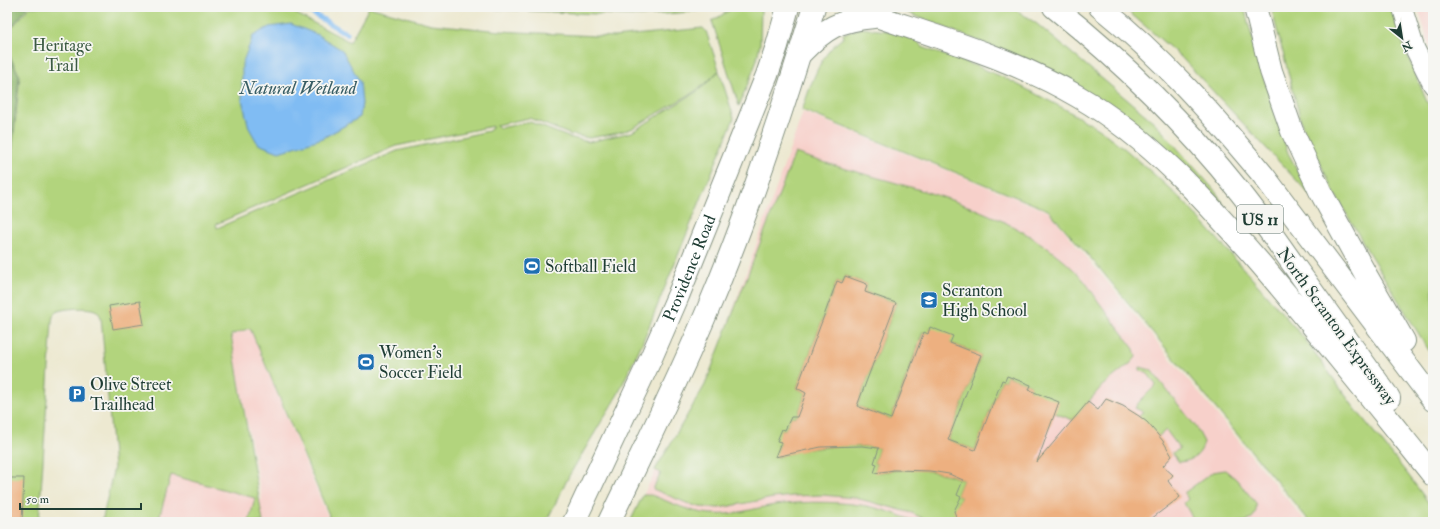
<svg xmlns="http://www.w3.org/2000/svg" width="1440" height="529" font-family="'IM FELL Double Pica',serif">
  <style>
    .built { fill: #f7d0ca }
    .green { fill: #b2d47d; stroke: #688858; fill-rule: evenodd }
    .forest { fill: #8db66c; stroke: #567a50 }
    .water { fill: #80bcf3; stroke: #507c94 }
    .lines { fill: none; stroke-linecap: round; stroke-linejoin: round }
    .stream { stroke: #80bcf3; stroke-width: 5 }
    .building { fill: #edb080 }
    .minor-casing { stroke: #869382; stroke-width: 21 }
    .secondary-casing { stroke: #869382; stroke-width: 24 }
    .motorway-casing { stroke: #869382; stroke-width: 24 }
    .minor { stroke: #fff; stroke-width: 19 }
    .secondary { stroke: #fff; stroke-width: 22 }
    .motorway { stroke: #fff; stroke-width: 22 }
    .labels { text-anchor: middle; stroke-width: 3.5; stroke-linejoin: round; paint-order: stroke }
    .shield { fill: #f6f6f2; stroke: #60746d; stroke-width: 1 }
    .shield-label { font-size: 16px; font-weight: bold; fill: #1f3d34 }
    .park-label { font-size: 17px; fill: #3c5b43; stroke: #f6f6f2 }
    .poi-label { font-size: 17px; fill: #1f3d34; stroke: #f6f6f2; text-anchor: start }
    .street-label { font-size: 17px; fill: #1f3d34; stroke: #f6f6f2 }
    .water-label { font-size: 18px; font-style: italic; fill: #375d64; stroke: #f6f6f2 }
  </style>
  <rect width="100%" height="100%" fill="#f6f6f2"/>
  <filter id="ink" filterUnits="userSpaceOnUse"><feTurbulence type="fractalNoise" baseFrequency=".025" numOctaves="2"/><feDisplacementMap in="SourceGraphic" scale="8" xChannelSelector="R" yChannelSelector="G"/><feConvolveMatrix kernelMatrix="1 2 1 2 8 2 1 2 1" color-interpolation-filters="sRGB"/></filter>
  <filter id="wash" filterUnits="userSpaceOnUse"><feTurbulence type="fractalNoise" baseFrequency=".012" numOctaves="4" result="noise"/><feDisplacementMap in="SourceGraphic" scale="16" xChannelSelector="R" yChannelSelector="G"/><feGaussianBlur stdDeviation="0.9" result="paint"/><feColorMatrix in="noise" values="0 0 0 0 0 0 0 0 0 0 0 0 0 0 0 0 0 1.4 0 .05"/><feComposite in="paint" operator="in"/></filter>
  <g filter="url(#wash)">
    <rect width="100%" height="100%" fill="#ede9d1"/>
    <path class="built" d="M 1418,7 L 1433,7 L 1433,60 Z
      M 803,112 L 1049,212 L 1306,522 L 630,522 L 661,460 L 706,387 Z
      M 250,329 L 330,522 L 156,522 L 170,472 L 262,500 L 231,336 Z"/>
    <path class="green" d="M 30,7 L 280,7 L 285,8 L 350,42 L 369,7 L 431,24 L 500,31 L 614,37 L 703,28 L 706,31 L 719,70 L 705,84 L 694,92 L 631,129 L 613,134 L 589,138 L 569,134 L 529,118 L 496,125 L 500,128 L 530,122 L 568,137 L 589,142 L 632,132 L 696,92 L 705,85 L 719,71 L 734,118 L 643,341 L 618,394 L 570,474 L 546,522 L 332,522 L 250,328 L 231,335 L 263,522 L 249,522 L 255,498 L 171,475 L 158,522 L 102,522 L 114,467 L 101,317 C 99,314 98,311 95,310 C 88,307 63,308 56,312 C 53,314 53,317 52,321 L 39,522 L 7,522 L 7,204 L 20,76 L 7,50 L 7,33 ZM 362,103 L 360,117 L 323,138 ZM 493,126 L 489,131 L 397,151 L 217,228 L 216,224 L 396,146 Z
      M 445,7 L 716,7 L 690,12 L 641,16 Z
      M 735,7 L 760,7 L 761,10 L 760,44 L 756,63 L 739,106 L 712,21 Z
      M 891,7 L 1012,7 L 1037,24 L 1155,123 L 1216,192 L 1224,205 L 1178,161 L 1027,60 L 903,11 Z
      M 1123,7 L 1244,7 L 1259,63 L 1288,153 L 1312,197 L 1181,57 Z
      M 1271,7 L 1392,7 L 1400,37 L 1427,102 L 1433,111 L 1433,357 L 1369,253 L 1334,192 L 1302,125 Z
      M 861,28 L 897,32 L 918,42 L 922,47 L 938,53 L 976,66 L 1005,78 L 1063,108 L 1099,129 L 1125,149 L 1157,177 L 1183,201 L 1221,243 L 1304,338 L 1353,406 L 1409,476 L 1433,509 L 1433,522 L 1310,522 L 1095,263 L 1048,210 L 802,110 C 813,81 818,56 844,37 L 843,34 Z
      M 795,153 C 890,186 999,198 1074,270 C 1084,279 1091,290 1098,301 C 1110,317 1122,333 1134,349 L 1136,357 L 1131,363 L 1102,386 L 1073,420 L 1055,413 L 1029,390 L 1031,385 L 1007,376 L 1005,381 L 1002,380 L 975,450 L 948,440 L 981,355 L 950,343 L 930,327 L 928,334 L 923,332 L 891,419 L 857,406 L 896,303 L 865,292 L 867,284 L 845,276 L 842,283 L 837,281 L 797,388 L 806,393 L 797,417 L 791,417 L 785,430 L 782,429 L 781,442 L 776,456 L 778,457 C 784,454 792,453 799,451 C 825,446 852,444 879,448 L 874,463 L 877,464 L 875,472 C 882,473 890,470 897,470 C 920,469 942,471 963,480 L 957,495 L 961,497 L 958,503 L 958,522 L 930,522 L 912,513 L 856,498 L 822,495 L 793,496 L 773,498 L 719,508 L 700,507 L 689,504 L 653,489 L 661,473 L 655,470 L 705,385 Z
      M 1140,367 L 1151,370 L 1196,427 L 1204,442 C 1201,455 1193,461 1179,462 L 1172,453 L 1180,449 L 1166,430 L 1159,436 L 1139,416 L 1143,412 L 1135,408 L 1139,402 L 1156,385 L 1148,374 L 1140,370 Z
      M 1225,470 L 1236,479 L 1256,503 C 1257,511 1255,518 1247,521 C 1239,524 1206,522 1195,522 L 1184,503 L 1188,499 L 1184,493 L 1213,472 Z
      M 643,495 L 651,495 C 671,502 690,513 712,514 C 733,516 754,508 775,505 C 804,501 847,501 876,508 C 889,511 904,517 916,522 L 630,522 Z"/>
    <path class="forest" d="M 9,7 L 28,7 L 7,32 L 7,10 Z
      M 7,52 L 19,76 L 7,192 Z"/>
    <path class="water" d="M 291,24 L 316,34 L 342,50 L 360,82 L 362,103 L 360,117 L 323,138 L 279,152 L 258,144 L 249,128 L 242,100 L 242,64 L 253,36 L 269,27 Z"/>
    <g class="lines">
      <path class="stream" d="M 302,7 L 347,34"/>
    </g>
    <g id="blocks">
      <path class="building" d="M 845,276 L 867,284 L 865,292 L 896,303 L 857,406 L 891,419 L 924,332 L 928,334 L 930,327 L 953,336 L 950,343 L 981,355 L 948,440 L 975,450 L 1002,380 L 1005,381 L 1007,376 L 1031,385 L 1029,390 L 1059,402 L 1037,462 L 1088,402 L 1098,410 L 1106,399 L 1123,406 L 1139,416 L 1147,422 L 1163,441 L 1172,456 L 1163,466 L 1173,475 L 1168,481 L 1180,497 L 1147,522 L 958,522 L 954,511 L 961,497 L 957,495 L 963,480 L 949,474 L 930,471 L 894,470 L 874,473 L 877,464 L 874,463 L 879,448 L 862,446 L 821,447 L 775,457 L 781,442 L 777,441 L 782,429 L 785,430 L 791,417 L 797,417 L 806,393 L 797,388 L 837,281 L 842,283 Z
        M 140,301 L 144,324 L 113,329 L 109,306 Z
        M 7,478 L 24,478 L 22,522 L 7,521 Z"/>
    </g>
  </g>
  <g filter="url(#ink)">
    <use href="#blocks" fill-opacity="0" stroke="#869382" stroke-width="1"/>
    <g class="lines">
      <defs>
        <path id="minor" d="M 1402,7 L 1415,49 L 1433,85"/>
        <g id="secondary">
          <path id="s1" d="M 574,522 L 651,358 L 678,296 L 767,75 L 777,46 L 788,7"/>
          <path d="M 609,522 C 643,451 678,381 708,309 C 750,210 783,109 814,7"/>
        </g>
        <path id="motorway" d="M 850,7 C 928,35 1008,55 1079,97 C 1151,139 1206,201 1260,263 C 1319,332 1376,404 1433,475
          M 1054,7 C 1123,62 1185,123 1240,192 C 1260,217 1279,244 1297,270 C 1328,313 1358,355 1389,398
          M 1100,7 C 1161,56 1213,115 1263,175 L 1433,400
          M 1255,7 L 1271,71 L 1292,131 L 1320,191 L 1366,275 L 1404,341
          M 801,53 C 825,28 839,20 874,17"/>
      </defs>
      <use href="#minor" class="minor-casing"/>
      <use href="#secondary" class="secondary-casing"/>
      <use href="#motorway" class="motorway-casing"/>
      <use href="#minor" class="minor"/>
      <use href="#secondary" class="secondary"/>
      <use href="#motorway" class="motorway"/>
    </g>
  </g>
  <defs>
    <symbol id="stadium-square" viewBox="-11 -11 22 22"><rect x="-9" y="-9" width="18" height="18" rx="4" fill="#1f6fb2" stroke="#f6f6f2"/><path d="M0-5a6.5 5 0 1 0 0 10a6.5 5 0 1 0 0-10ZM-3.5-1.8h7v3.6h-7Z" fill="#fff"/></symbol>
    <symbol id="school-square" viewBox="-11 -11 22 22"><rect x="-9" y="-9" width="18" height="18" rx="4" fill="#1f6fb2" stroke="#f6f6f2"/><path d="M0-5L7-2L0 1L-7-2ZM-4 1L0 2.5L4 1V4Q0 6-4 4Z" fill="#fff"/></symbol>
    <symbol id="parking-square" viewBox="-11 -11 22 22"><rect x="-9" y="-9" width="18" height="18" rx="4" fill="#1f6fb2" stroke="#f6f6f2"/><path d="M-3.5-5.5H1a3.5 3.5 0 0 1 0 7H-1V5.5H-3.5ZM-1-3.4V-.6H.8a1.4 1.4 0 0 0 0-2.8Z" fill="#fff"/></symbol>
  </defs>
  <g fill-rule="evenodd">
    <use href="#stadium-square" x="522" y="256" width="20" height="20"/>
    <use href="#school-square" x="919" y="290" width="20" height="20"/>
    <use href="#stadium-square" x="356" y="352" width="20" height="20"/>
    <use href="#parking-square" x="67" y="384" width="20" height="20"/>
  </g>
  <g class="labels">
    <rect class="shield" x="1237" y="205" width="46" height="28" rx="3"/>
    <g class="shield-label">
      <text x="1260" y="225">US 11</text>
    </g>
    <g class="park-label">
      <text x="62" y="51">Heritage<tspan x="62" dy="20">Trail</tspan></text>
    </g>
    <g class="poi-label">
      <text x="545" y="272">Softball Field</text>
      <text x="942" y="296">Scranton<tspan x="942" dy="20">High School</tspan></text>
      <text x="379" y="358">Women's<tspan x="379" dy="20">Soccer Field</tspan></text>
      <text x="90" y="390">Olive Street<tspan x="90" dy="20">Trailhead</tspan></text>
    </g>
    <g class="street-label">
      <text dy="6" stroke="none"><textPath href="#s1" startOffset="279">Providence Road</textPath></text>
      <text transform="translate(1337 326) rotate(54)" y="6">North Scranton Expressway</text>
    </g>
    <g class="water-label">
      <text x="298" y="94">Natural Wetland</text>
    </g>
  </g>
  <rect width="1440" height="529" fill="none" stroke="#f6f6f2" stroke-width="24"/>
  <g transform="translate(1402 38) rotate(150)" stroke="#f6f6f2" stroke-width="3" paint-order="stroke">
  <path d="M0-3L7 15L0 10L-7 15Z" fill="#1f3d34"/>
  <text y="-6" font-size="11" font-weight="bold" text-anchor="middle" fill="#1f3d34">N</text>
  </g>
  <path d="M20 503v6h121v-6" fill="none" stroke="#1f3d34" stroke-width="2"/>
  <text x="26" y="503" font-size="12" fill="#1f3d34" stroke="#f6f6f2" stroke-width="3" paint-order="stroke">50 m</text>
</svg>
